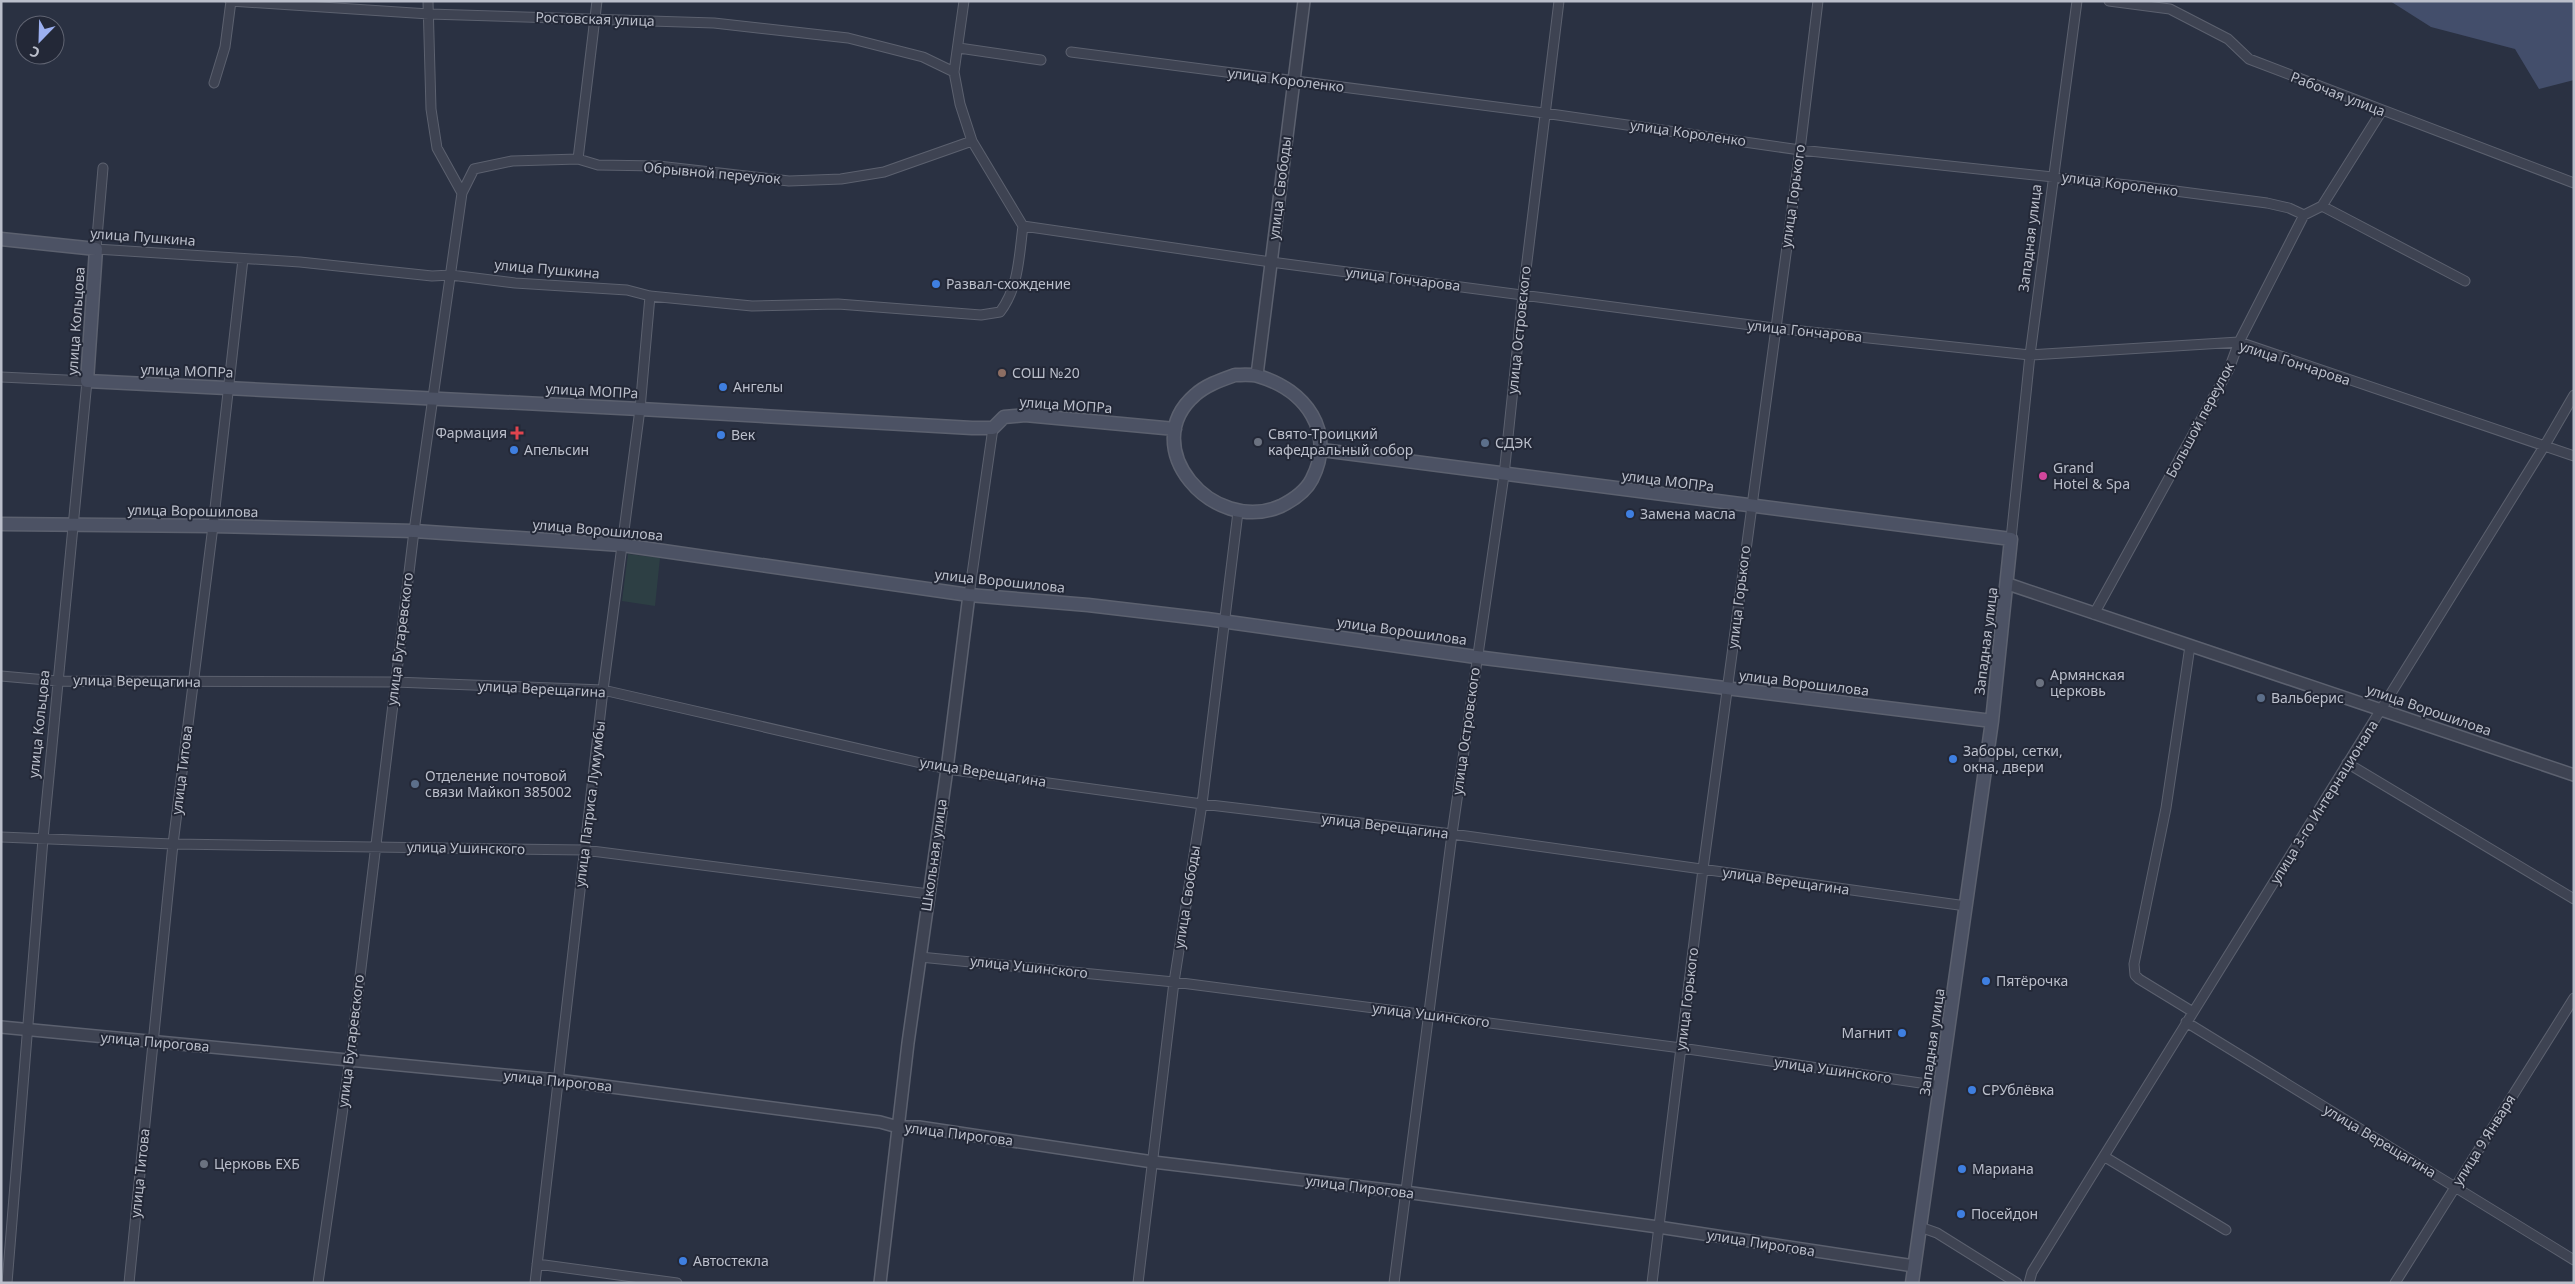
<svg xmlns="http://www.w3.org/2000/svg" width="2575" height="1284" font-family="'Noto Sans',sans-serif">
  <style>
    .green { fill: #2d3f44 }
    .water { fill: #434e6b }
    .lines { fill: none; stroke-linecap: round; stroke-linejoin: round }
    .minor-casing { stroke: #5c616f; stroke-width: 11 }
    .tertiary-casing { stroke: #5c616f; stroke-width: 14 }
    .secondary-casing { stroke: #5c616f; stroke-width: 15 }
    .minor { stroke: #3e4352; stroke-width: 9 }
    .tertiary { stroke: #3e4352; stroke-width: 11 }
    .secondary { stroke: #4c5264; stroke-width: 12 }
    .shop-dot { fill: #3f7fe0; stroke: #232837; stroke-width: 2 }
    .education-dot { fill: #8d6e63; stroke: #232837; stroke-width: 2 }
    .health-dot { fill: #e0444e; stroke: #232837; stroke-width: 2 }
    .worship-dot { fill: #6b7280; stroke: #232837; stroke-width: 2 }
    .service-dot { fill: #5c6f8a; stroke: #232837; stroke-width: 2 }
    .hotel-dot { fill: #d1479c; stroke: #232837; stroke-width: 2 }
    .labels { text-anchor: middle; stroke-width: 4; stroke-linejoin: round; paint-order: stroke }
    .street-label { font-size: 14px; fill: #bbbfcb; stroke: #232837 }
    .poi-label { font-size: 14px; fill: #bbbfcb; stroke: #232837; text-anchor: start }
  </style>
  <rect width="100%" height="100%" fill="#2a3142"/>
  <path class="green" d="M 628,554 L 660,558 L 655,606 L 622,601 Z"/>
  <path class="water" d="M 2390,1 L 2574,1 L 2574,80 L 2539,89 L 2515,49 L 2431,27 Z"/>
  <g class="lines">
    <defs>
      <path id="minor" d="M 230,1 L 429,14 L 714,23 L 848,38 L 923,57 L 954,72
        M 964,1 L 954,72 L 960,104 L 972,141 L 1023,226
        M 2109,1 L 2170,9 L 2228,39 L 2249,59 L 2574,183
        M 959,48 L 1041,60
        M 1071,52 L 1544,113 L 1800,150 L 2137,186 L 2267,203 L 2289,208 L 2304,215
        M 214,83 L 225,47 L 231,1
        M 578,159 L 597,1
        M 103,168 L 96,249 L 300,262 L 432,276 L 451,275 L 515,283 L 627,290 L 650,296 L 752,306 L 838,304 L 981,315 L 1000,312 C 1019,287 1019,256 1023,226
        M 462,193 L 474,169 L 512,161 L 578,159 L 598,165 L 658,166 L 789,181 L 841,179 L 884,172 L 972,141
        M 2322,206 L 2465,281
        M 1023,226 L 1271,262 L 1774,328 L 2030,355 L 2239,342 L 2574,456
        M 1,377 L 87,381 L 43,839 L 7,1283
        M 2011,539 L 2030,355 L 2077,1
        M 969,595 L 993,428
        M 2094,614 L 2229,369 L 2239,342 L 2304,215 L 2322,206 L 2381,112
        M 2190,646 L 2166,808 L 2134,964 L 2135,975 L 2139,979 L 2193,1012
        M 1,676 L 58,681 L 395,682 L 603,690 L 947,769 L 1202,804 L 1452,834 L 1966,906
        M 2347,763 L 2574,899
        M 1,837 L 173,844 L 584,850 L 929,894
        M 920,957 L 1174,982 L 1681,1048 L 1941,1086
        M 2186,1022 L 2574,1260
        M 2105,1157 L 2226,1230
        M 1920,1227 L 1937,1233 L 2017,1283
        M 537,1264 L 677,1283
        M 129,1283 L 173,844 L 213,526 L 243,259
        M 318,1283 L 350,1059 L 414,531 L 462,193 L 437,148 L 431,109 L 428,1
        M 535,1283 L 603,690 L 640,409 L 650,296
        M 1138,1283 L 1174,982 L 1202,804 L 1238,512
        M 1394,1283 L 1452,834 L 1504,475 L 1523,294 L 1559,1
        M 1652,1283 L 1703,869 L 1800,150 L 1818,1
        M 2029,1283 L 2032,1272 L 2545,445 L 2574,395
        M 2395,1283 L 2574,998"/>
      <path id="tertiary" d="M 1257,375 L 1304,1
        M 2008,584 L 2574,775
        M 1,1027 L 558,1080 L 880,1122 L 898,1127 L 919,1127 L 1153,1162 L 1405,1192 L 1658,1227 L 1914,1266
        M 880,1283 L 908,1043 L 947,769 L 969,595"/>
      <path id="secondary" d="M 1,239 L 96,249 L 87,381 L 640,409 L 972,428 L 993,428 L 1004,417 L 1025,415 L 1175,429
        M 1235,375 C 1242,375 1251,374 1258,376 C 1306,390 1336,432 1312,479 C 1306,491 1293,500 1281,506 C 1212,536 1136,446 1195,395 C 1206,385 1221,380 1235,375 Z
        M 1322,450 L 2011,539 L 1992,721 L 1912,1283
        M 1,524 L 213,526 L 414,531 L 622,545 L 969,595 L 1088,605 L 1207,619 L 1476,657 L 1992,721"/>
    </defs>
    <use href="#minor" class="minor-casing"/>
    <use href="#tertiary" class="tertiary-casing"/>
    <use href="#secondary" class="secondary-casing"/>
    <use href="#minor" class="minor"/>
    <use href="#tertiary" class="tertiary"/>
    <use href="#secondary" class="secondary"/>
  </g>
  <g class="shop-dot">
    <circle cx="936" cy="284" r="5"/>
    <circle cx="723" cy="387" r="5"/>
    <circle cx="721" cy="435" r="5"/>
    <circle cx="514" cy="450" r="5"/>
    <circle cx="1630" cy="514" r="5"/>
    <circle cx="1953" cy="759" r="5"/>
    <circle cx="1986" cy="981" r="5"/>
    <circle cx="1902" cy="1033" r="5"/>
    <circle cx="1972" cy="1090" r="5"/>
    <circle cx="1962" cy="1169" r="5"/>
    <circle cx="1961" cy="1214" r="5"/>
    <circle cx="683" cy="1261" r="5"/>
  </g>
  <circle class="education-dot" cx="1002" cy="373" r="5"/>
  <path class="health-dot" d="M514.5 425.5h5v5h5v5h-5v5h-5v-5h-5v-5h5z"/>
  <g class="worship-dot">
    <circle cx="1258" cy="442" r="5"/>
    <circle cx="2040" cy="683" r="5"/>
    <circle cx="204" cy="1164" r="5"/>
  </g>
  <g class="service-dot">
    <circle cx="1485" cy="443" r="5"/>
    <circle cx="2261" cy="698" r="5"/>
    <circle cx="415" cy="784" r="5"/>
  </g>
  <circle class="hotel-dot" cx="2043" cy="476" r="5"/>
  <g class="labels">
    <g class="street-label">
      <text transform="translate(595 19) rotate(2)" y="5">Ростовская улица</text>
      <text transform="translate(1286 80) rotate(7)" y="5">улица Короленко</text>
      <text transform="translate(2338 94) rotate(21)" y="5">Рабочая улица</text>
      <text transform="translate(1688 133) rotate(8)" y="5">улица Короленко</text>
      <text transform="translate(712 173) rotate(5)" y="5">Обрывной переулок</text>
      <text transform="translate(2120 184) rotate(7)" y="5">улица Короленко</text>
      <text transform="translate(1280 188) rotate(-83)" y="5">улица Свободы</text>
      <text transform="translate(1793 196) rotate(-82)" y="5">улица Горького</text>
      <text transform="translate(143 237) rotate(4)" y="5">улица Пушкина</text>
      <text transform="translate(2030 238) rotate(-83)" y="5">Западная улица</text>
      <text transform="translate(547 269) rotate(5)" y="5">улица Пушкина</text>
      <text transform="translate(1403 279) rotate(7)" y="5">улица Гончарова</text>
      <text transform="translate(76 321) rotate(-86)" y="5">улица Кольцова</text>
      <text transform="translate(1519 330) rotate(-84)" y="5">улица Островского</text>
      <text transform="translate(1805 331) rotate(6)" y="5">улица Гончарова</text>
      <text transform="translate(2295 363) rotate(18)" y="5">улица Гончарова</text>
      <text transform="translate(187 371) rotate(2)" y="5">улица МОПРа</text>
      <text transform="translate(592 391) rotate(3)" y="5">улица МОПРа</text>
      <text transform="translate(1066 405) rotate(4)" y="5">улица МОПРа</text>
      <text transform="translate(2200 420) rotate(-62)" y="5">Большой переулок</text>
      <text transform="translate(1668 481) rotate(7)" y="5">улица МОПРа</text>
      <text transform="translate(193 511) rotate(1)" y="5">улица Ворошилова</text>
      <text transform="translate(598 530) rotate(5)" y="5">улица Ворошилова</text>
      <text transform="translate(1000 581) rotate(6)" y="5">улица Ворошилова</text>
      <text transform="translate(1739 597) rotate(-83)" y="5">улица Горького</text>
      <text transform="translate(1402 631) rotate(8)" y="5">улица Ворошилова</text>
      <text transform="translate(400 639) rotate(-83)" y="5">улица Бутаревского</text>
      <text transform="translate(1986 641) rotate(-83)" y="5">Западная улица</text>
      <text transform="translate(137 681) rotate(1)" y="5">улица Верещагина</text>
      <text transform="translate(1804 683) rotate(7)" y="5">улица Ворошилова</text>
      <text transform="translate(542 689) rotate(3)" y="5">улица Верещагина</text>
      <text transform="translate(2429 710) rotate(19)" y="5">улица Ворошилова</text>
      <text transform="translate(39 724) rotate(-84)" y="5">улица Кольцова</text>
      <text transform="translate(1466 731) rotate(-82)" y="5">улица Островского</text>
      <text transform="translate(182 770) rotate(-83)" y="5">улица Титова</text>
      <text transform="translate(983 772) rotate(9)" y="5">улица Верещагина</text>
      <text transform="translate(2324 802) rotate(-58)" y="5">улица 3-го Интернационала</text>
      <text transform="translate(590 804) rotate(-83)" y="5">улица Патриса Лумумбы</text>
      <text transform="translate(1385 826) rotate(7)" y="5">улица Верещагина</text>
      <text transform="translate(466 848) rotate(1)" y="5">улица Ушинского</text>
      <text transform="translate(934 855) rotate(-82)" y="5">Школьная улица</text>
      <text transform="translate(1786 881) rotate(8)" y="5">улица Верещагина</text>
      <text transform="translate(1187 897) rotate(-81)" y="5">улица Свободы</text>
      <text transform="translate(1029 967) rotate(6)" y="5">улица Ушинского</text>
      <text transform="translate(1687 999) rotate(-83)" y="5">улица Горького</text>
      <text transform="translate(1431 1015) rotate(7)" y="5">улица Ушинского</text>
      <text transform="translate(351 1041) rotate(-83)" y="5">улица Бутаревского</text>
      <text transform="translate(155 1042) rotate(5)" y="5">улица Пирогова</text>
      <text transform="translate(1932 1042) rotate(-82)" y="5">Западная улица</text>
      <text transform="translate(1833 1070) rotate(8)" y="5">улица Ушинского</text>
      <text transform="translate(558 1081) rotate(6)" y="5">улица Пирогова</text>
      <text transform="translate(959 1134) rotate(7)" y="5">улица Пирогова</text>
      <text transform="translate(2484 1140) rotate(-58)" y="5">улица 9 Января</text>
      <text transform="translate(2380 1141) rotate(31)" y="5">улица Верещагина</text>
      <text transform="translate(140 1173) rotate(-84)" y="5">улица Титова</text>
      <text transform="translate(1360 1187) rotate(7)" y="5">улица Пирогова</text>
      <text transform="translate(1761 1243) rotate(9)" y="5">улица Пирогова</text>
    </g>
    <g class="poi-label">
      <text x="946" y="289">Развал-схождение</text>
      <text x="1012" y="378">СОШ №20</text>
      <text x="733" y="392">Ангелы</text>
      <text x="507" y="438" text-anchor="end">Фармация</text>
      <text x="1268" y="439">Свято-Троицкий<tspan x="1268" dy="16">кафедральный собор</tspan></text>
      <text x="731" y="440">Век</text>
      <text x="1495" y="448">СДЭК</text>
      <text x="524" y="455">Апельсин</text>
      <text x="2053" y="473">Grand<tspan x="2053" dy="16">Hotel &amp; Spa</tspan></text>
      <text x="1640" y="519">Замена масла</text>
      <text x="2050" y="680">Армянская<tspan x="2050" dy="16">церковь</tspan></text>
      <text x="2271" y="703">Вальберис</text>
      <text x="1963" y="756">Заборы, сетки,<tspan x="1963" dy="16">окна, двери</tspan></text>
      <text x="425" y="781">Отделение почтовой<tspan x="425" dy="16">связи Майкоп 385002</tspan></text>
      <text x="1996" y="986">Пятёрочка</text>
      <text x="1892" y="1038" text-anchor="end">Магнит</text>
      <text x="1982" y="1095">СРУблёвка</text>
      <text x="214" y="1169">Церковь ЕХБ</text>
      <text x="1972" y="1174">Мариана</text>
      <text x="1971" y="1219">Посейдон</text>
      <text x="693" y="1266">Автостекла</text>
    </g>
  </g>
  <rect width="2575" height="1284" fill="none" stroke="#bbbfcb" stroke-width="5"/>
  <g transform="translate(40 40) rotate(203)"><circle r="24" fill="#232837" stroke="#606472"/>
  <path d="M0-4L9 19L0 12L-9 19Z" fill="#9cb0f0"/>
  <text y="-8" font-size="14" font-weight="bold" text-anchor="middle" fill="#bbbfcb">С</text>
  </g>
</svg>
